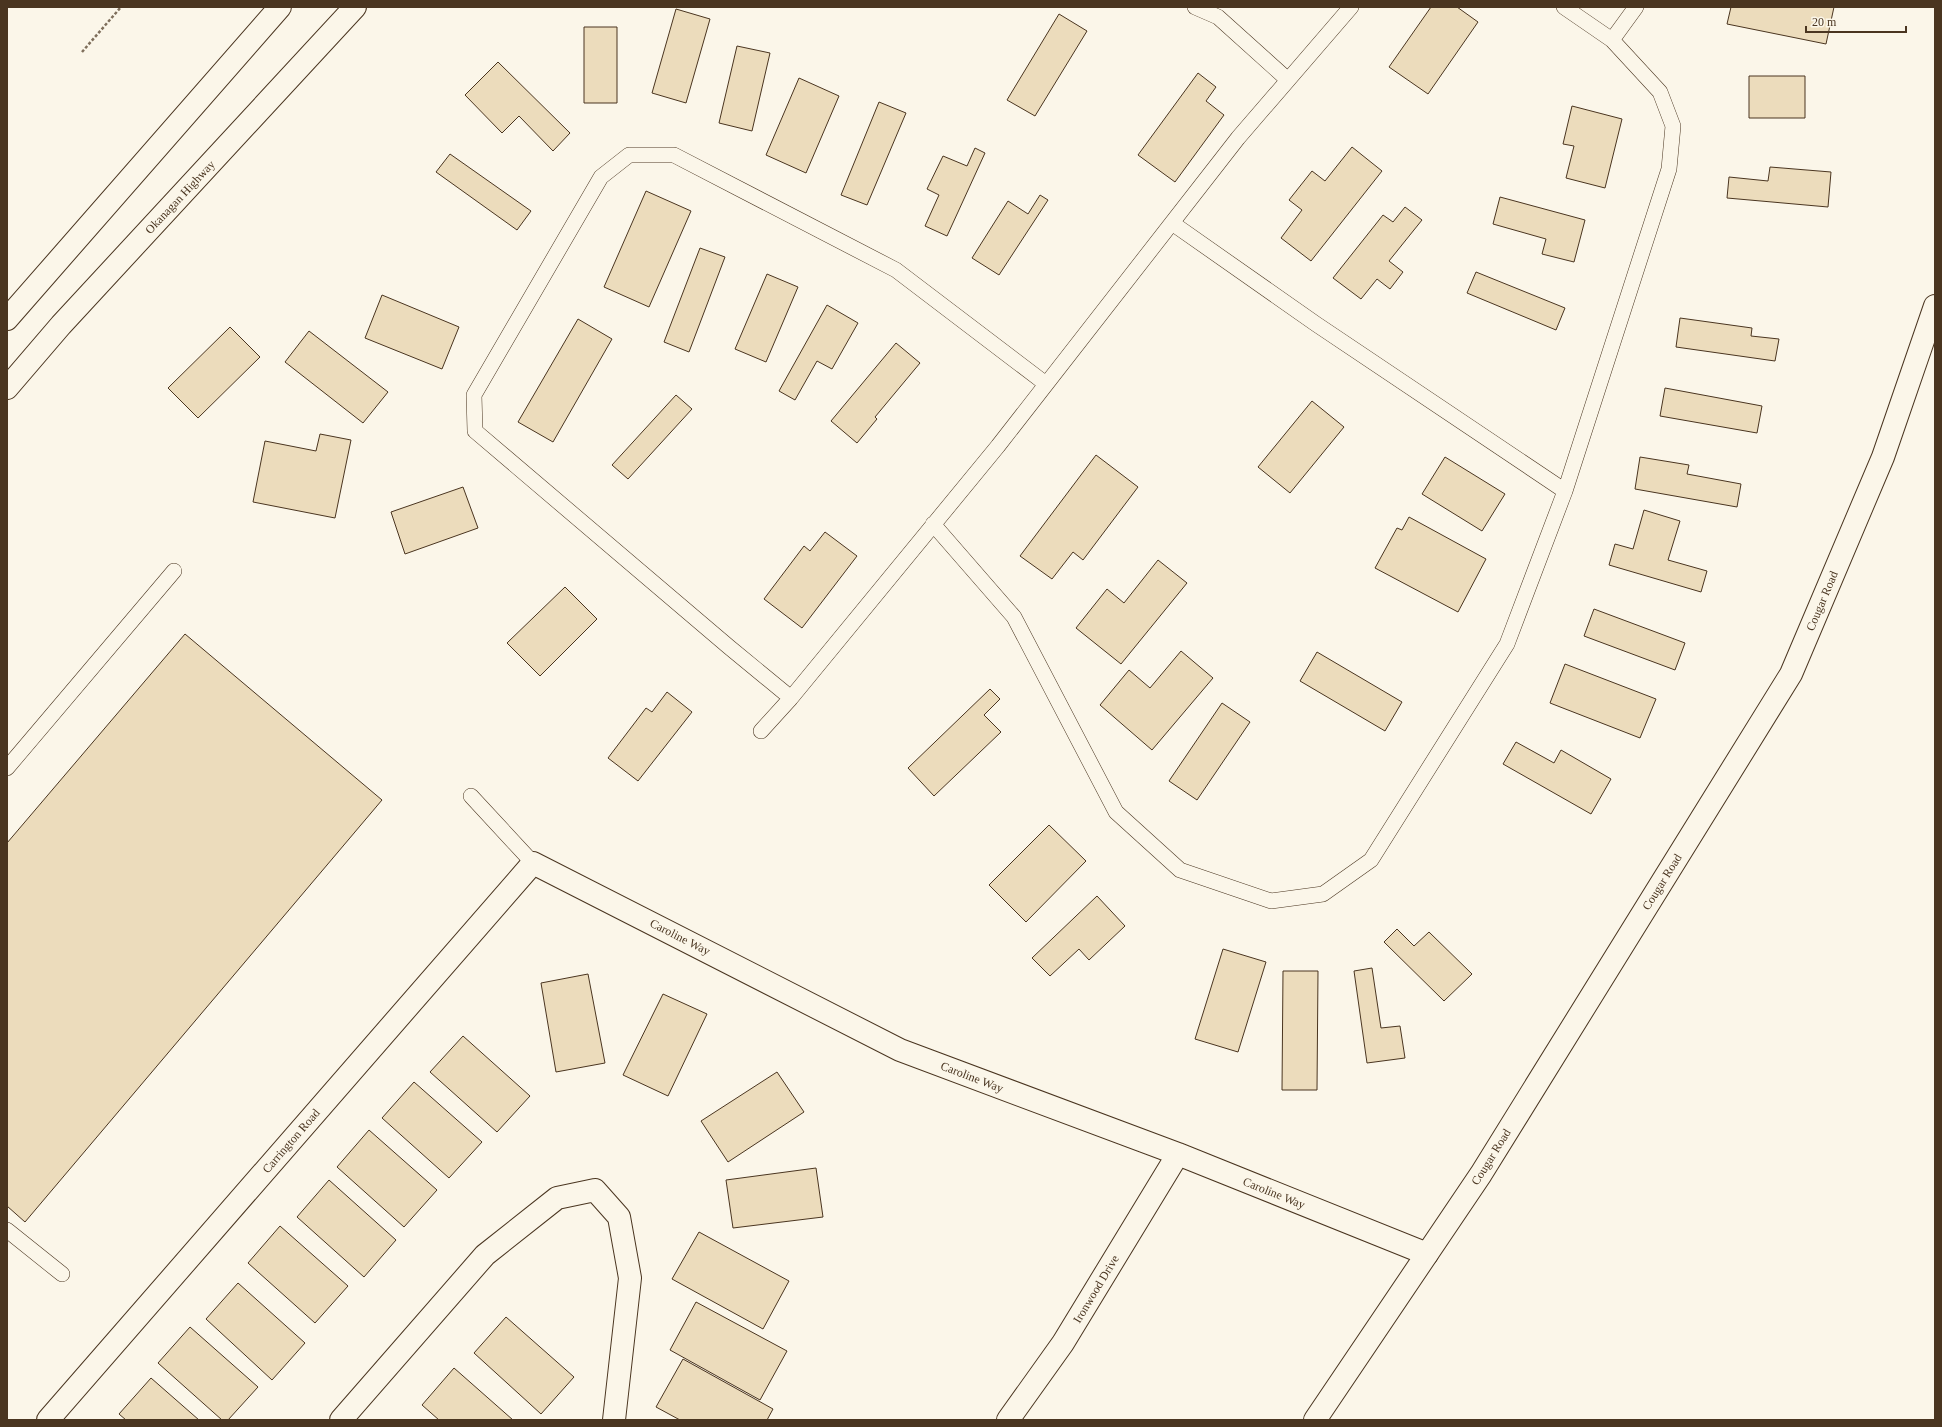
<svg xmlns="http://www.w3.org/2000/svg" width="1942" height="1427" font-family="'Times New Roman',serif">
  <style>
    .building { fill: #ecdcbc; stroke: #4a3520 }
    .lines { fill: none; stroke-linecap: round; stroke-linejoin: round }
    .service-casing { stroke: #4a3520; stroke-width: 16 }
    .minor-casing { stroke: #4a3520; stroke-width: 24 }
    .tertiary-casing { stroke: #4a3520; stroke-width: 24 }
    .trunk-casing { stroke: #4a3520; stroke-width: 24 }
    .path { stroke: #7f6f5c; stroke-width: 2.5; stroke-dasharray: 3 2; stroke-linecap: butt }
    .service { stroke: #fbf6e9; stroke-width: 15 }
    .minor { stroke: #fbf6e9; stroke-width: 22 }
    .tertiary { stroke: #fbf6e9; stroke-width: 22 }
    .trunk { stroke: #fbf6e9; stroke-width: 22 }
    .labels { text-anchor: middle; stroke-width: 3; stroke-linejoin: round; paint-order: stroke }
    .street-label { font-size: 12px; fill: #4a3520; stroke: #fbf6e9 }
  </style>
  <rect width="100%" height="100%" fill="#fbf6e9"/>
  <path class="building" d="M 1431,7 L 1457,7 L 1478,22 L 1428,94 L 1389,67 Z
    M 1731,7 L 1834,7 L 1826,44 L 1727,24 Z
    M 676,9 L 710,19 L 686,103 L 652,93 Z
    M 1059,14 L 1087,31 L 1035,116 L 1007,100 Z
    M 584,27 L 617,27 L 617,103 L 584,103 Z
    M 737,46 L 770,53 L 752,131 L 719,123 Z
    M 498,62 L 570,133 L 553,151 L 519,116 L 502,133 L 465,95 Z
    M 1198,73 L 1216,87 L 1206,101 L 1224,115 L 1175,182 L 1138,155 Z
    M 1749,76 L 1805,76 L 1805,118 L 1749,118 Z
    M 799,78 L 839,96 L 806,173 L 766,155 Z
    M 879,102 L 906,113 L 867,205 L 841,195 Z
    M 1572,106 L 1622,119 L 1605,188 L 1566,178 L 1574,146 L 1563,144 Z
    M 1352,147 L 1382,171 L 1311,261 L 1281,238 L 1302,210 L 1289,200 L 1312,171 L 1325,181 Z
    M 975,148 L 985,153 L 947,236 L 925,226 L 939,195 L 927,189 L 943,156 L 967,166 Z
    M 450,154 L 531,211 L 517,230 L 436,172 Z
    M 1770,167 L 1831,172 L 1828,207 L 1727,198 L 1729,177 L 1768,181 Z
    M 646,191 L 691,211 L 649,307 L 604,287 Z
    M 1040,195 L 1048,200 L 999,275 L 972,258 L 1008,201 L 1028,214 Z
    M 1500,197 L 1585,220 L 1574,262 L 1542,254 L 1546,239 L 1493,224 Z
    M 1405,207 L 1422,220 L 1389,261 L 1403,272 L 1390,289 L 1377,279 L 1361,299 L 1333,278 L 1383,215 L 1393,222 Z
    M 700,248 L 725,257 L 689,352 L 664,342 Z
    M 1476,272 L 1565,308 L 1556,330 L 1467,293 Z
    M 767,274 L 798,287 L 766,362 L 735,349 Z
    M 382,295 L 459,327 L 442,369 L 365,338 Z
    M 827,305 L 858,323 L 832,369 L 817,361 L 795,400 L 779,391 Z
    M 1680,318 L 1752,328 L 1751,336 L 1779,339 L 1775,361 L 1676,347 Z
    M 578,319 L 612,339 L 553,442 L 518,422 Z
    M 230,327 L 260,357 L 198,418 L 168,388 Z
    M 309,331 L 388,392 L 363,423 L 285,362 Z
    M 896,343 L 920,363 L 875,417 L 877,419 L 857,443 L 831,421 Z
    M 1665,388 L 1762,406 L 1757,433 L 1660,416 Z
    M 676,395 L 692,409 L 628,479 L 612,465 Z
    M 1312,401 L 1344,427 L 1290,493 L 1258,467 Z
    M 320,434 L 351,440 L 335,518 L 253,502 L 265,441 L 316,451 Z
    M 1096,455 L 1138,487 L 1083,560 L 1073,552 L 1052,579 L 1020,556 Z
    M 1445,457 L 1505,494 L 1482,531 L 1422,494 Z
    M 1640,457 L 1689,465 L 1687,474 L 1741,484 L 1737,507 L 1635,489 Z
    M 463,487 L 478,528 L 405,554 L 391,512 Z
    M 1644,510 L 1680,521 L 1668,560 L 1707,571 L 1701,592 L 1609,565 L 1615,544 L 1633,549 Z
    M 1409,517 L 1486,559 L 1458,612 L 1375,568 L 1397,528 L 1402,530 Z
    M 825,532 L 857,556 L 802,628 L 764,599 L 804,546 L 810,551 Z
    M 1158,560 L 1187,583 L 1121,664 L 1076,628 L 1107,589 L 1124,603 Z
    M 565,587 L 597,619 L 540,676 L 507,643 Z
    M 1594,609 L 1685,643 L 1675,670 L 1584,636 Z
    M 185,634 L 382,800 L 25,1222 L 7,1206 L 7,843 Z
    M 1181,651 L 1213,678 L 1152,750 L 1100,705 L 1129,670 L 1150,688 Z
    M 1317,652 L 1402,702 L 1385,731 L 1300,681 Z
    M 1565,664 L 1656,699 L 1640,738 L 1550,703 Z
    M 990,689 L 1000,699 L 984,715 L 1001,732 L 934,796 L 908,768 Z
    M 667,692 L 692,712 L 638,781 L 608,758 L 646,708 L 652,712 Z
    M 1222,703 L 1250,722 L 1197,800 L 1169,781 Z
    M 1516,742 L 1554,763 L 1561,750 L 1611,779 L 1591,814 L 1503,764 Z
    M 1049,825 L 1086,861 L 1026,922 L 989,885 Z
    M 1097,896 L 1125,926 L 1089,960 L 1079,949 L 1050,976 L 1032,958 Z
    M 1397,929 L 1414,946 L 1429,932 L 1472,974 L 1444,1001 L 1384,942 Z
    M 1223,949 L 1266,962 L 1238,1052 L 1195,1039 Z
    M 1372,968 L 1381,1028 L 1400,1026 L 1405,1058 L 1367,1063 L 1354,971 Z
    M 1283,971 L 1318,971 L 1317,1090 L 1282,1090 Z
    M 588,974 L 605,1063 L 556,1072 L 541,983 Z
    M 663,994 L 707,1014 L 668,1096 L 623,1075 Z
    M 463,1036 L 530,1096 L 497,1132 L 430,1072 Z
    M 777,1072 L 804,1112 L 728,1162 L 701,1121 Z
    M 414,1082 L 482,1142 L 449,1178 L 382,1118 Z
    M 369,1130 L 437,1190 L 404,1227 L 337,1167 Z
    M 816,1168 L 823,1217 L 733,1228 L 726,1180 Z
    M 329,1180 L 396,1240 L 364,1277 L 297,1217 Z
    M 280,1226 L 348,1286 L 315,1323 L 248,1263 Z
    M 699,1232 L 789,1281 L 763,1329 L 672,1279 Z
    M 238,1283 L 305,1343 L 272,1380 L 206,1319 Z
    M 696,1302 L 787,1351 L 760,1400 L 670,1350 Z
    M 506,1317 L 574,1377 L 541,1414 L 474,1353 Z
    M 190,1327 L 258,1387 L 228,1420 L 222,1420 L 158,1363 Z
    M 683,1359 L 773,1409 L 767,1420 L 680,1420 L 656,1407 Z
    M 454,1368 L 513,1420 L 439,1420 L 422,1405 Z
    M 151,1378 L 199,1420 L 126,1420 L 119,1414 Z"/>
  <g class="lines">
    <defs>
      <path id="service" d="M 1195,7 L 1218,17 L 1288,80
        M 1564,7 L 1612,40
        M 1172,223 L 1316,324 L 1565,491
        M 933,524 L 1014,617 L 1116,812 L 1180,870 L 1271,901 L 1323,894 L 1371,860 L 1507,644 L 1565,491 L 1669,169 L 1673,126 L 1660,92 L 1612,40 L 1636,7
        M 791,698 L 729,647 L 475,431 L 474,395 L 601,177 L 629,155 L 674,155 L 896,270 L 1046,384
        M 761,731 L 791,698 L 998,446 L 1238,138 L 1351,7
        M 7,768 L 174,571
        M 471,796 L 533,863
        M 7,1230 L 62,1274"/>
      <path id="minor" d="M 48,1420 L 533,863 L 900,1050 L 1178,1154 L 1427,1254
        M 341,1420 L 485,1255 L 557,1198 L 595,1190 L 619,1217 L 630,1278 L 614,1420
        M 1008,1420 L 1063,1343 L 1178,1154"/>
      <path id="tertiary" d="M 1315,1420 L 1481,1174 L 1791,674 L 1883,457 L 1935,306"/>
      <path id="trunk" d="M 7,319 L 280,7
        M 7,388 L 61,325 L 355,7"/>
    </defs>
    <use href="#service" class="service-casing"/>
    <use href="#minor" class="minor-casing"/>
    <use href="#tertiary" class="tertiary-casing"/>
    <use href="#trunk" class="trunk-casing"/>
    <path class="path" d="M 82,52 L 121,7"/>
    <use href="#service" class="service"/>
    <use href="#minor" class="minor"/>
    <use href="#tertiary" class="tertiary"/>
    <use href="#trunk" class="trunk"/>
  </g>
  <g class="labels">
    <g class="street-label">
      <text transform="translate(180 197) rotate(-47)" y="4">Okanagan Highway</text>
      <text transform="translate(1822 601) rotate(-67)" y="4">Cougar Road</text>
      <text transform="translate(1662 882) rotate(-58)" y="4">Cougar Road</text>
      <text transform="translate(680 937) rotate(27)" y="4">Caroline Way</text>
      <text transform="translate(972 1077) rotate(21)" y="4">Caroline Way</text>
      <text transform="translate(291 1141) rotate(-49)" y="4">Carrington Road</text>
      <text transform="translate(1491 1157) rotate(-58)" y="4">Cougar Road</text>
      <text transform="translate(1274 1193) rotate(22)" y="4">Caroline Way</text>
      <text transform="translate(1096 1289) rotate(-59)" y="4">Ironwood Drive</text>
    </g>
  </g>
  <rect width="1942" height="1427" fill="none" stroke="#4a3520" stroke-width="16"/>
  <path d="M1806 26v6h100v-6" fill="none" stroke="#4a3520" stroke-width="2"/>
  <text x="1812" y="26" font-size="12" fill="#4a3520" stroke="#fbf6e9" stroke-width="3" paint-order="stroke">20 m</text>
</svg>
